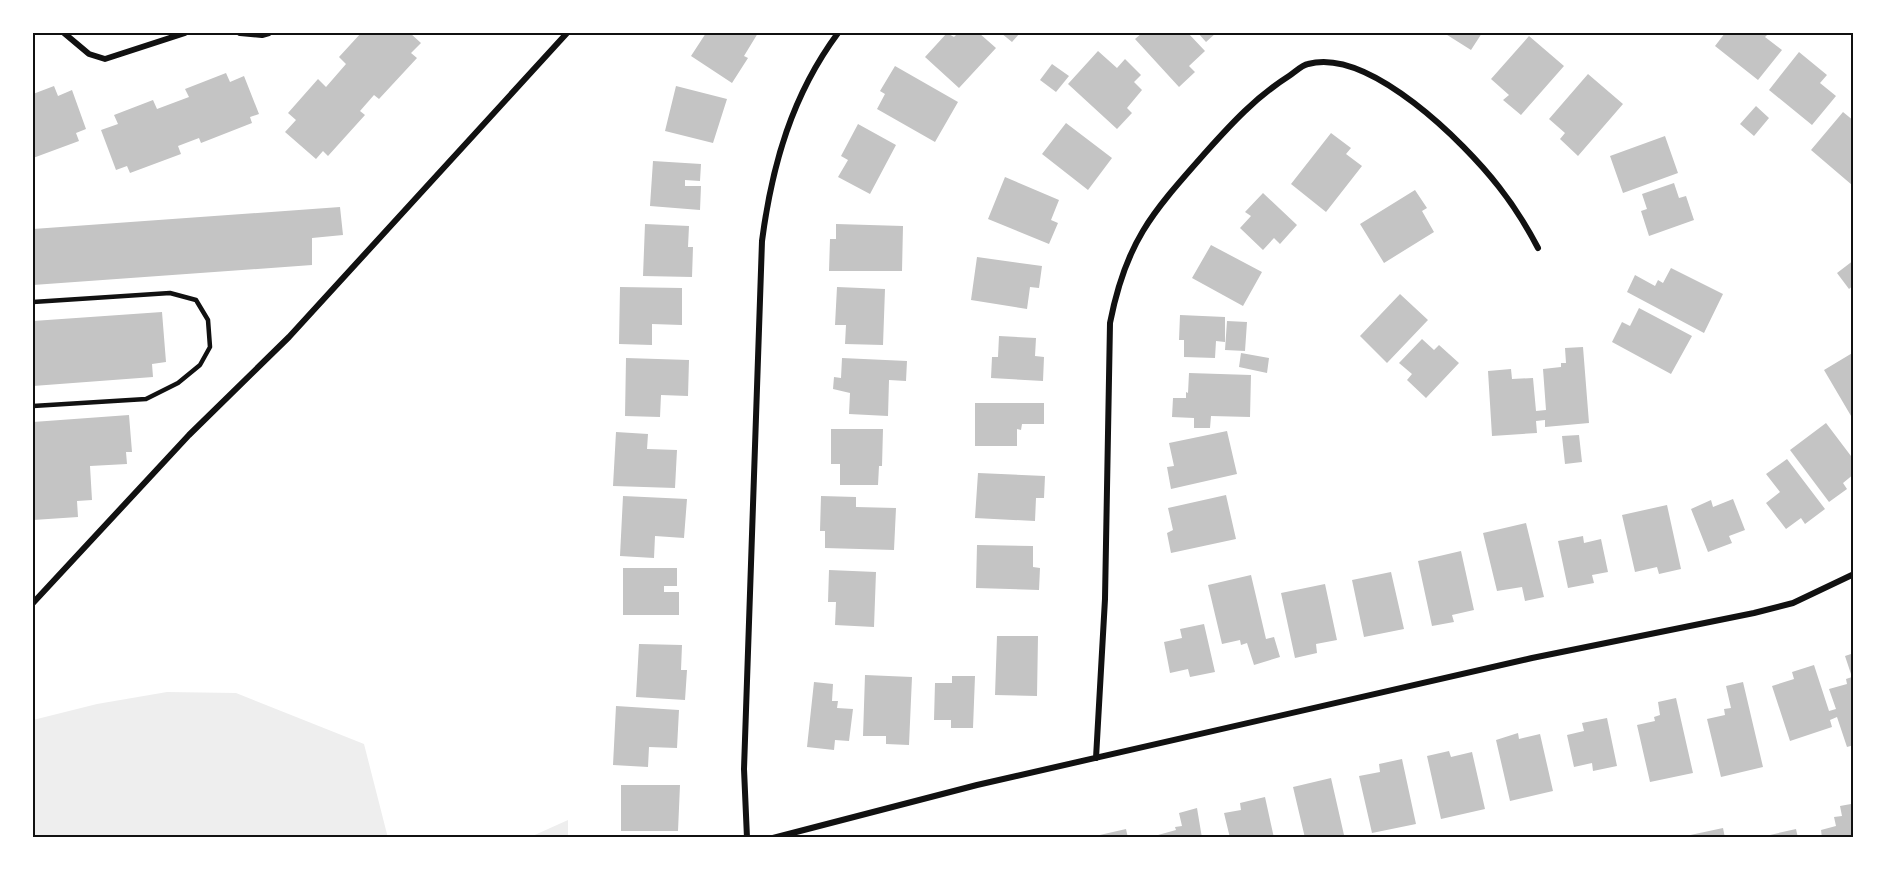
<svg xmlns="http://www.w3.org/2000/svg" width="1887" height="871" font-family="Figtree,sans-serif">
  <style>
    .green { fill: #eee }
    .building { fill: #c4c4c4 }
    .lines { fill: none; stroke-linecap: round; stroke-linejoin: round }
    .service { stroke: #111; stroke-width: 4.5 }
    .minor { stroke: #111; stroke-width: 6 }
    .neatline { fill: none; stroke: #111; stroke-width: 2 }
  </style>
  <rect width="100%" height="100%" fill="#fff"/>
  <path class="green" d="M 167,692 L 236,693 L 364,744 L 388,838 L 33,838 L 33,720 L 97,704 Z
    M 568,820 L 568,838 L 528,838 Z"/>
  <path class="building" d="M 361,33 L 410,33 L 421,43 L 411,53 L 417,58 L 379,99 L 374,95 L 360,111 L 365,115 L 328,156 L 323,151 L 316,159 L 285,132 L 296,120 L 288,113 L 318,79 L 326,87 L 346,64 L 339,57 Z
    M 706,33 L 758,33 L 744,56 L 748,58 L 732,83 L 691,56 Z
    M 947,33 L 954,37 L 958,33 L 979,33 L 996,48 L 959,88 L 925,57 Z
    M 1001,33 L 1020,33 L 1012,42 Z
    M 1142,33 L 1188,33 L 1205,51 L 1189,66 L 1195,72 L 1179,87 L 1135,39 Z
    M 1198,33 L 1216,33 L 1206,42 Z
    M 1444,33 L 1482,33 L 1471,50 Z
    M 1725,33 L 1769,33 L 1765,37 L 1782,50 L 1758,80 L 1715,46 Z
    M 1529,36 L 1564,66 L 1521,115 L 1503,100 L 1509,95 L 1491,79 Z
    M 1098,51 L 1117,68 L 1125,59 L 1141,75 L 1134,82 L 1142,90 L 1127,108 L 1132,113 L 1117,129 L 1068,84 Z
    M 1799,52 L 1827,75 L 1820,83 L 1836,96 L 1812,125 L 1769,90 Z
    M 1052,64 L 1069,76 L 1056,92 L 1040,80 Z
    M 895,66 L 958,102 L 935,142 L 877,109 L 885,94 L 880,91 Z
    M 226,73 L 230,82 L 244,76 L 259,114 L 250,117 L 252,123 L 201,143 L 199,138 L 178,146 L 181,154 L 130,173 L 127,166 L 116,170 L 101,130 L 118,124 L 114,115 L 153,100 L 157,109 L 189,97 L 185,89 Z
    M 1588,74 L 1623,104 L 1578,156 L 1560,139 L 1565,133 L 1549,119 Z
    M 54,86 L 58,96 L 72,90 L 86,129 L 76,133 L 79,141 L 33,158 L 33,94 Z
    M 676,86 L 727,99 L 713,143 L 665,131 Z
    M 1756,106 L 1769,118 L 1754,136 L 1740,124 Z
    M 1843,112 L 1854,121 L 1852,185 L 1811,150 Z
    M 1066,123 L 1112,158 L 1088,190 L 1042,154 Z
    M 858,124 L 896,145 L 870,194 L 838,177 L 848,160 L 841,156 Z
    M 1331,133 L 1351,148 L 1346,154 L 1362,166 L 1326,212 L 1291,184 Z
    M 1665,136 L 1678,173 L 1623,193 L 1610,156 Z
    M 653,161 L 701,164 L 700,181 L 685,180 L 685,186 L 701,186 L 700,210 L 650,206 Z
    M 1005,177 L 1059,200 L 1051,220 L 1058,223 L 1049,244 L 988,219 Z
    M 1674,183 L 1679,198 L 1686,196 L 1694,220 L 1649,236 L 1641,211 L 1647,209 L 1642,194 Z
    M 1415,190 L 1427,208 L 1422,211 L 1434,232 L 1384,263 L 1360,224 Z
    M 1263,193 L 1297,225 L 1280,244 L 1274,238 L 1263,250 L 1240,228 L 1251,216 L 1245,212 Z
    M 340,207 L 343,235 L 312,238 L 312,265 L 33,285 L 33,229 Z
    M 645,224 L 689,226 L 688,247 L 693,247 L 692,277 L 643,276 Z
    M 836,224 L 903,226 L 902,271 L 829,271 L 830,239 L 836,239 Z
    M 1211,245 L 1262,272 L 1243,306 L 1192,278 Z
    M 977,257 L 1042,266 L 1039,288 L 1030,287 L 1027,309 L 971,300 Z
    M 1854,260 L 1854,285 L 1849,289 L 1837,273 Z
    M 1671,268 L 1723,294 L 1704,333 L 1627,292 L 1635,275 L 1655,286 L 1658,280 L 1663,283 Z
    M 620,287 L 682,288 L 682,325 L 652,324 L 652,345 L 619,344 Z
    M 837,287 L 885,289 L 883,345 L 845,344 L 846,325 L 835,325 Z
    M 1400,294 L 1428,320 L 1387,363 L 1360,336 Z
    M 1639,308 L 1692,336 L 1671,374 L 1612,342 L 1622,322 L 1630,326 Z
    M 162,312 L 166,362 L 152,364 L 153,377 L 33,386 L 33,321 Z
    M 1180,315 L 1225,317 L 1225,342 L 1216,341 L 1215,358 L 1184,357 L 1184,340 L 1179,340 Z
    M 1227,321 L 1247,322 L 1245,351 L 1225,350 Z
    M 999,336 L 1036,338 L 1035,356 L 1044,357 L 1043,381 L 991,378 L 992,357 L 998,357 Z
    M 1422,339 L 1434,350 L 1439,345 L 1459,363 L 1426,398 L 1407,380 L 1412,374 L 1399,363 Z
    M 1583,347 L 1589,423 L 1545,427 L 1545,420 L 1536,421 L 1537,433 L 1492,436 L 1488,371 L 1511,369 L 1512,379 L 1533,378 L 1536,411 L 1546,410 L 1543,369 L 1561,367 L 1561,363 L 1566,363 L 1565,348 Z
    M 1854,352 L 1854,421 L 1824,370 Z
    M 1241,353 L 1269,358 L 1267,373 L 1239,367 Z
    M 626,358 L 689,360 L 688,396 L 661,395 L 660,417 L 625,416 Z
    M 842,358 L 907,361 L 906,381 L 889,380 L 888,416 L 849,414 L 850,393 L 833,389 L 834,377 L 841,378 Z
    M 1189,373 L 1251,375 L 1250,417 L 1211,416 L 1210,428 L 1194,428 L 1194,418 L 1172,417 L 1173,398 L 1186,398 L 1186,392 L 1188,393 Z
    M 975,403 L 1044,403 L 1044,424 L 1022,424 L 1021,430 L 1017,429 L 1017,446 L 975,446 Z
    M 129,415 L 132,452 L 126,452 L 127,464 L 90,466 L 92,500 L 77,501 L 78,517 L 33,520 L 33,422 Z
    M 1826,423 L 1854,460 L 1854,474 L 1843,483 L 1847,489 L 1829,502 L 1790,450 Z
    M 831,429 L 883,429 L 882,466 L 879,466 L 878,485 L 840,485 L 840,464 L 831,464 Z
    M 1227,431 L 1237,474 L 1171,489 L 1167,467 L 1174,466 L 1169,443 Z
    M 616,432 L 648,434 L 647,449 L 677,450 L 675,488 L 613,486 Z
    M 1579,435 L 1582,462 L 1565,464 L 1562,436 Z
    M 1787,459 L 1825,509 L 1805,524 L 1801,518 L 1786,529 L 1766,503 L 1780,492 L 1766,474 Z
    M 978,473 L 1045,476 L 1044,498 L 1036,498 L 1035,521 L 975,518 Z
    M 1226,495 L 1236,539 L 1171,553 L 1167,533 L 1173,530 L 1168,508 Z
    M 623,496 L 687,499 L 684,538 L 655,536 L 654,558 L 620,556 Z
    M 821,496 L 856,497 L 856,507 L 896,508 L 894,550 L 825,548 L 825,531 L 820,531 Z
    M 1733,499 L 1745,530 L 1729,536 L 1732,543 L 1708,552 L 1691,509 L 1711,500 L 1713,507 Z
    M 1667,505 L 1681,569 L 1659,574 L 1657,567 L 1635,572 L 1622,515 Z
    M 1526,523 L 1544,597 L 1525,601 L 1522,587 L 1497,591 L 1483,533 Z
    M 1583,536 L 1584,543 L 1601,539 L 1608,572 L 1592,575 L 1594,583 L 1568,588 L 1558,541 Z
    M 977,545 L 1033,546 L 1033,567 L 1040,568 L 1039,590 L 976,588 Z
    M 1461,551 L 1474,610 L 1452,615 L 1454,622 L 1432,626 L 1418,561 Z
    M 623,568 L 677,568 L 677,586 L 664,586 L 664,592 L 679,592 L 679,615 L 623,615 Z
    M 829,570 L 876,572 L 874,627 L 835,625 L 836,602 L 828,602 Z
    M 1391,572 L 1404,629 L 1364,637 L 1352,580 Z
    M 1251,575 L 1266,639 L 1274,637 L 1280,657 L 1254,665 L 1247,643 L 1241,645 L 1240,640 L 1222,644 L 1208,585 Z
    M 1325,584 L 1337,640 L 1316,644 L 1317,653 L 1295,658 L 1281,593 Z
    M 1204,624 L 1215,672 L 1190,677 L 1188,669 L 1170,673 L 1164,642 L 1182,638 L 1180,629 Z
    M 997,636 L 1038,636 L 1037,696 L 995,695 Z
    M 639,644 L 682,645 L 681,670 L 687,670 L 685,700 L 636,697 Z
    M 1854,653 L 1854,745 L 1847,747 L 1837,717 L 1830,720 L 1832,727 L 1790,741 L 1772,686 L 1794,679 L 1792,672 L 1814,665 L 1829,711 L 1836,709 L 1829,689 L 1847,684 L 1846,679 L 1852,677 L 1845,656 Z
    M 865,675 L 912,677 L 909,745 L 886,744 L 886,736 L 863,736 Z
    M 952,676 L 975,676 L 973,728 L 951,728 L 951,720 L 934,720 L 935,683 L 952,683 Z
    M 814,682 L 833,684 L 832,701 L 838,701 L 837,708 L 853,709 L 849,741 L 835,740 L 834,750 L 807,747 Z
    M 1743,682 L 1763,767 L 1721,777 L 1707,719 L 1725,715 L 1724,709 L 1731,708 L 1726,686 Z
    M 1676,698 L 1693,773 L 1650,782 L 1637,725 L 1655,721 L 1654,717 L 1660,715 L 1658,702 Z
    M 616,706 L 679,710 L 677,748 L 649,747 L 648,767 L 613,765 Z
    M 1607,718 L 1617,766 L 1593,771 L 1592,763 L 1574,767 L 1567,735 L 1584,731 L 1582,723 Z
    M 1518,733 L 1519,739 L 1540,734 L 1553,791 L 1510,801 L 1496,740 Z
    M 1449,751 L 1451,757 L 1472,752 L 1485,809 L 1441,819 L 1427,756 Z
    M 1402,759 L 1416,824 L 1372,833 L 1359,776 L 1380,772 L 1379,764 Z
    M 1331,778 L 1344,835 L 1305,838 L 1293,787 Z
    M 621,785 L 680,785 L 678,831 L 621,831 Z
    M 1265,797 L 1274,838 L 1230,838 L 1224,813 L 1241,810 L 1240,803 Z
    M 1851,804 L 1854,838 L 1822,838 L 1821,830 L 1836,826 L 1834,817 L 1842,816 L 1840,806 Z
    M 1197,808 L 1202,838 L 1159,838 L 1158,835 L 1176,830 L 1175,827 L 1182,826 L 1179,813 Z
    M 1723,828 L 1725,838 L 1681,838 L 1681,837 Z
    M 1126,829 L 1128,838 L 1091,838 L 1091,837 Z
    M 1796,829 L 1798,838 L 1761,838 L 1761,837 Z"/>
  <g class="lines">
    <path class="service" d="M 33,302 L 170,293 L 196,300 L 208,320 L 210,347 L 200,365 L 178,383 L 146,399 L 33,406"/>
    <path class="minor" d="M 64,33 L 89,54 L 105,59 L 185,33
      M 240,33 L 262,35 L 269,33
      M 33,603 L 189,435 L 289,337 L 567,33
      M 1096,758 L 1105,599 L 1110,323 C 1126,241 1152,213 1206,152 C 1232,123 1256,97 1289,76 C 1295,72 1302,65 1308,64 C 1369,47 1465,143 1499,187 C 1514,206 1527,227 1538,248
      M 747,838 L 744,769 L 762,241 C 772,165 792,95 838,33
      M 773,838 L 977,785 L 1532,658 L 1754,613 L 1793,603 L 1854,574"/>
  </g>
  <rect width="1887" height="871" fill="none" stroke="#ffffff" stroke-width="69"/>
  <rect x="34" y="34" width="1818" height="802" class="neatline"/>
</svg>
